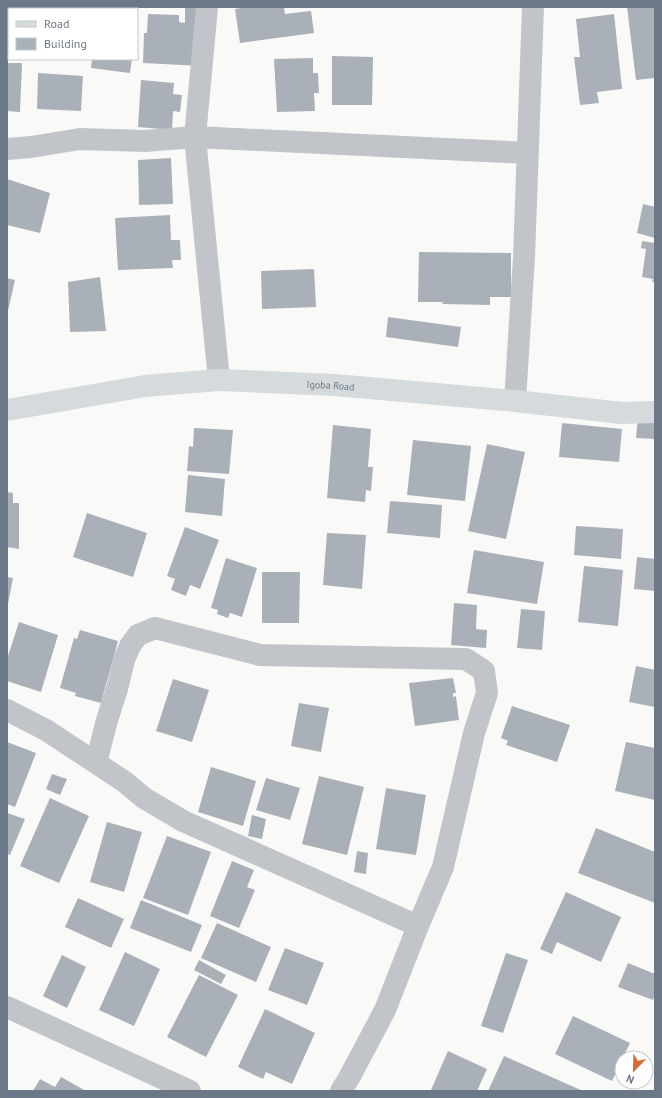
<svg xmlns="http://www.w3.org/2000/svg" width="662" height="1098" font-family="'PT Sans',sans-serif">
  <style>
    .building { fill: #a9b0b7 }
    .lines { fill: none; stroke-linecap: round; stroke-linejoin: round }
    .street { stroke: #c1c5c9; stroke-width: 22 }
    .secondary { stroke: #d5dadd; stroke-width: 22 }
    .labels { text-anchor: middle; stroke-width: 4; stroke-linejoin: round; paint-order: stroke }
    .street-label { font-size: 10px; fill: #6b7887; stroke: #fff }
  </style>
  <rect width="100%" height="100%" fill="#f9faf8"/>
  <path class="building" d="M 185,7 L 205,7 L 202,66 L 143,63 L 144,33 L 147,33 L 148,14 L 179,15 L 179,22 L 185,23 Z
    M 248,7 L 284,7 L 285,14 L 311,11 L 314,33 L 240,43 L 235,9 Z
    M 627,7 L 655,7 L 655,78 L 636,80 Z
    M 614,14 L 622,89 L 597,92 L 599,103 L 580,105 L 574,57 L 580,57 L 576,19 Z
    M 7,32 L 9,32 L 9,59 L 7,59 Z
    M 332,56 L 373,57 L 372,105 L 332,105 Z
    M 313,58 L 313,73 L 318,73 L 319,93 L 314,93 L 315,111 L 277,112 L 274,59 Z
    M 92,59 L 132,59 L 130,73 L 91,68 Z
    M 7,63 L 22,63 L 20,112 L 7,111 Z
    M 38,73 L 83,76 L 81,111 L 37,109 Z
    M 141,80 L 174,83 L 173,94 L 182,95 L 180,112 L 173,111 L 172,130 L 138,127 Z
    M 171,158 L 173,204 L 139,205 L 138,160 Z
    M 7,179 L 50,193 L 40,233 L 7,225 Z
    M 643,204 L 655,207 L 655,238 L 637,233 Z
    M 170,215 L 171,240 L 180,240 L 181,260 L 172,260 L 173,268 L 118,270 L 115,218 Z
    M 642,241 L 655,243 L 655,282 L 652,282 L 653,279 L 642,277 L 646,249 L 641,248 Z
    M 419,252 L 511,253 L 511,297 L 490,297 L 490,305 L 442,304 L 443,302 L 418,302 Z
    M 314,269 L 316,307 L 262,309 L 261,271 Z
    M 100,277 L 106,331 L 70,332 L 68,282 Z
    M 7,278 L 15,280 L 8,311 L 7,311 Z
    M 388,317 L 461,327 L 458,347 L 386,337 Z
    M 638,417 L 655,418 L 655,439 L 636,438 Z
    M 562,423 L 622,429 L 619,462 L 559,457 Z
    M 333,425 L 371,429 L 368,467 L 373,467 L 371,491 L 366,490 L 365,502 L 327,498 Z
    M 194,428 L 233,430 L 229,474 L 187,471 L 189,446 L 193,447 Z
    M 413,440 L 471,446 L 465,501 L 407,495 Z
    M 487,444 L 525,452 L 506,539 L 468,531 Z
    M 188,475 L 225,479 L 222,516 L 185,512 Z
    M 7,492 L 13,493 L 13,503 L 19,503 L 19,549 L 7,547 Z
    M 390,501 L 442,505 L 440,538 L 387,533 Z
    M 87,513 L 147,533 L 133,577 L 73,557 Z
    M 576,526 L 623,529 L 621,559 L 574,555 Z
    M 185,527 L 219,540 L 200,589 L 190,585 L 186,596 L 171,590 L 175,579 L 167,576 Z
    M 327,533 L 366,535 L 362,589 L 323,585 Z
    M 474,550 L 544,562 L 537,604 L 467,593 Z
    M 637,557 L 655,559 L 655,591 L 634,589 Z
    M 226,558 L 257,568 L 242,617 L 230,613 L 228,618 L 217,614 L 218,610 L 211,608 Z
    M 584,566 L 623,570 L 618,626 L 578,622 Z
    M 262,572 L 300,572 L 299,623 L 262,623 Z
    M 7,577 L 13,578 L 8,604 L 7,604 Z
    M 454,603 L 477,605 L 476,629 L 487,630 L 486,648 L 451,645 Z
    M 521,609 L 545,611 L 542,650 L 517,648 Z
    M 19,622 L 58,635 L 41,692 L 7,681 L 7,659 Z
    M 80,630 L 118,641 L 101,703 L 75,696 L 76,693 L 60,688 L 74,638 L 77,639 Z
    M 636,666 L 655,670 L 655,707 L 629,702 Z
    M 453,678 L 456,693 L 453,693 L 453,697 L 456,696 L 459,720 L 415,726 L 409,683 Z
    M 173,679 L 209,690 L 192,742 L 156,731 Z
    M 299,703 L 329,708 L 321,752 L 291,746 Z
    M 512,706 L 570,725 L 557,762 L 506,745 L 508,741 L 501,738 Z
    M 7,742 L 36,753 L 15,807 L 7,804 Z
    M 626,742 L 655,748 L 655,800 L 615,791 Z
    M 211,767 L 256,781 L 243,826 L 198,812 Z
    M 52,774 L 67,779 L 60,795 L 46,789 Z
    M 319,776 L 364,787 L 347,855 L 302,844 Z
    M 266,778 L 300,788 L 290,820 L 256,810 Z
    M 386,788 L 426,795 L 416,855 L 376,849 Z
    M 50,798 L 89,816 L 59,883 L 20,866 Z
    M 7,813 L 25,819 L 10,855 L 7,854 Z
    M 252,815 L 266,819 L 262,839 L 248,836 Z
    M 107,822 L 142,832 L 124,892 L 90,882 Z
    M 596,828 L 655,852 L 655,903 L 578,873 Z
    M 167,836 L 211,852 L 188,915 L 143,898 Z
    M 357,851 L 368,853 L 366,874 L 354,872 Z
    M 232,861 L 254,870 L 247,887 L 255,890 L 239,928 L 210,916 Z
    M 566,892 L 621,917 L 601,962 L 557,942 L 552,954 L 540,949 Z
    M 78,898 L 124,919 L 111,948 L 65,927 Z
    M 141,900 L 202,925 L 191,952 L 130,928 Z
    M 217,923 L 271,947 L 256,982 L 201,958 Z
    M 285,948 L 324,963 L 307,1005 L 268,990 Z
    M 125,952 L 160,969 L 134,1026 L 99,1010 Z
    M 506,953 L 528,960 L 503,1033 L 481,1026 Z
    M 62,955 L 86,967 L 67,1008 L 43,996 Z
    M 199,960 L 226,975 L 221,984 L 194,970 Z
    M 628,963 L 655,974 L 655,994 L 653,1000 L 618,987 Z
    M 199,975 L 238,995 L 206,1057 L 167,1037 Z
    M 265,1009 L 315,1033 L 292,1084 L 266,1072 L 263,1079 L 238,1067 Z
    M 573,1016 L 630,1043 L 612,1081 L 555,1054 Z
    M 448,1051 L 487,1069 L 477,1091 L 431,1090 Z
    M 504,1056 L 583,1091 L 488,1091 Z
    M 61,1077 L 86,1091 L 33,1091 L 40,1079 L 55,1087 Z"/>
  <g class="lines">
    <path class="street" d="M 207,7 L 195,137 L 219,380
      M 7,149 L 31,147 L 80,139 L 145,141 L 195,137 L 528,153
      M 515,401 L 524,257 L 533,7
      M 7,710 L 46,730 L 125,782 L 144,798 L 183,821 L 418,926
      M 96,763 L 107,720 L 117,689 L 124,660 L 130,646 L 138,635 L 155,628 L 260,655 L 466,659 L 484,671 L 487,693 L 474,733 L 443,867 L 418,926 L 385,1010 L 349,1078 L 341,1091
      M 7,1007 L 190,1091"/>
    <path class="secondary" id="s1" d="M 7,410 L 145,386 L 219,380 L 335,385 L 515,401 L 622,413 L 655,412"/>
  </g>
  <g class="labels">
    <g class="street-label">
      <text dy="4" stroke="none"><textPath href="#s1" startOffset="326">Igoba Road</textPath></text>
    </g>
  </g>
  <rect width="662" height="1098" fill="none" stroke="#6b7887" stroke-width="16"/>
  <rect x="8" y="8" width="130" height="52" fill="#ffffff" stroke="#c4c9cf"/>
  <rect x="16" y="21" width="20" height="6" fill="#d5dadd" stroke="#c4c9cf"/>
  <text x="44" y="28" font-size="12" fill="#6b7887">Road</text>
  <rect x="16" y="38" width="20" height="12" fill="#a9b0b7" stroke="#c4c9cf"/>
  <text x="44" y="48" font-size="12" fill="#6b7887">Building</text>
  <g transform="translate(634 1070) rotate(203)"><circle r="19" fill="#ffffff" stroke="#c4c9cf"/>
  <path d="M0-3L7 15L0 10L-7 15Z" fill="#d86d39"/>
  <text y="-6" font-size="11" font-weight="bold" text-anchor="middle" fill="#6b7887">N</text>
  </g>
</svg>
